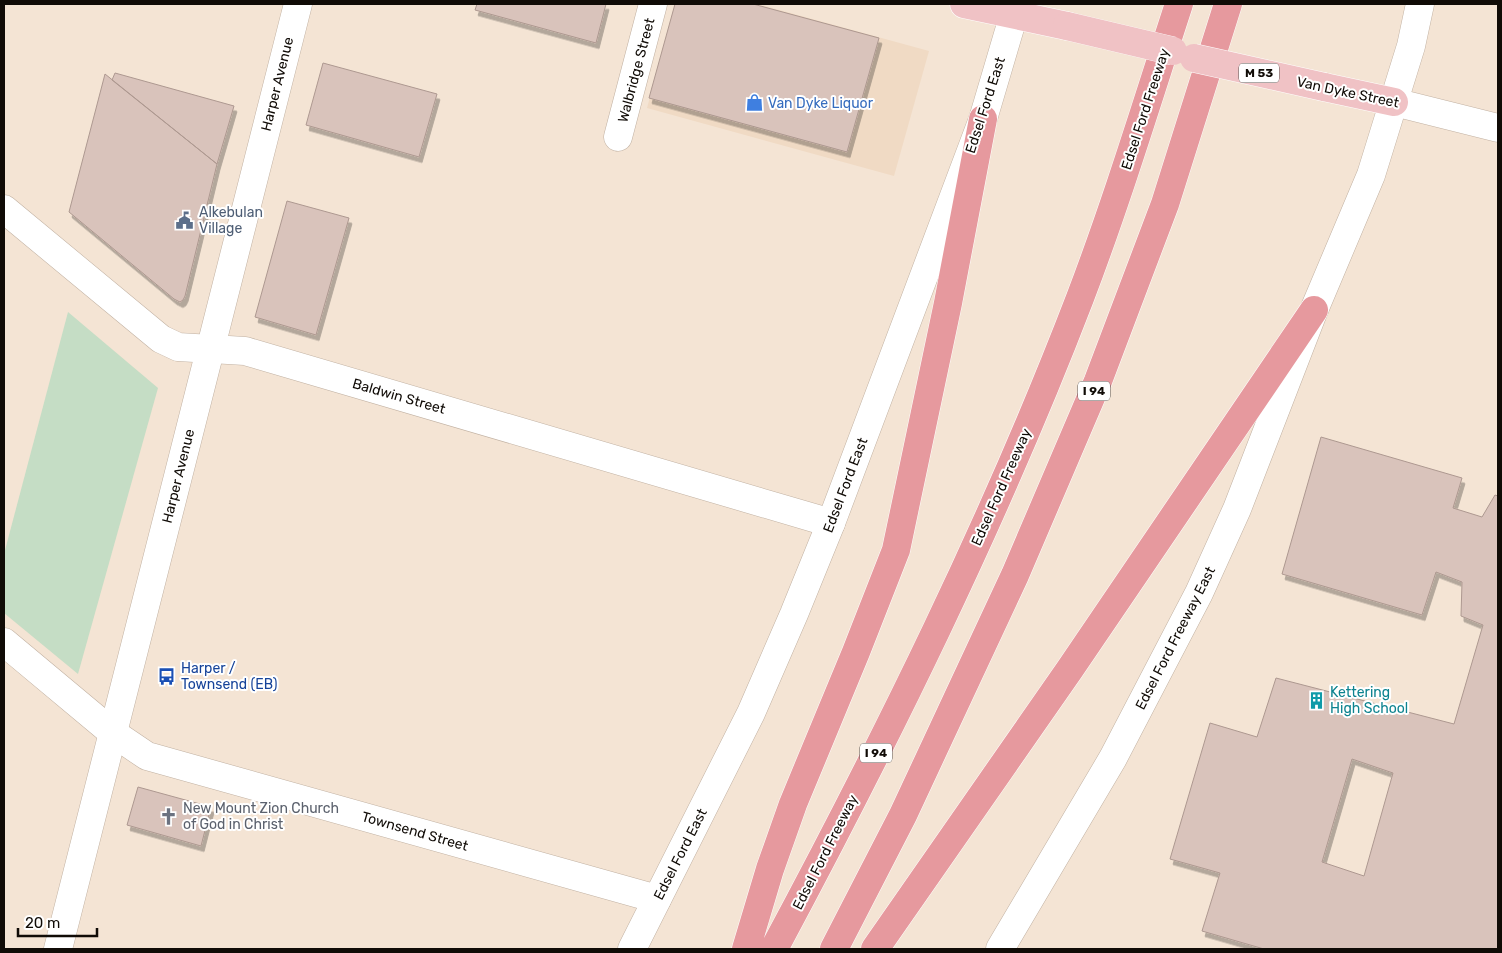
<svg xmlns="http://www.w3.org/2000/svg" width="1502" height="953" font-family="Rubik,sans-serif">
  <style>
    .built { fill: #f0dac4 }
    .green { fill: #c5ddc5 }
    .building { fill: #d9c3bb; stroke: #ad9890; fill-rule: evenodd; filter: url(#shadow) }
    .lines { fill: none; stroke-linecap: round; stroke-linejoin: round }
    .minor-casing { stroke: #c1b1a2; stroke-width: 29 }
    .tertiary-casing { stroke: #c1b1a2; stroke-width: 29 }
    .secondary-casing { stroke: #c1b1a2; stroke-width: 29 }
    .primary-casing { stroke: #fff; stroke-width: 29 }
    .motorway-casing { stroke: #fff; stroke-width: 29 }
    .minor { stroke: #fff; stroke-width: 28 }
    .tertiary { stroke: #fff; stroke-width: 28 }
    .secondary { stroke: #fff; stroke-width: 28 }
    .primary { stroke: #f0c2c5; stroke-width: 28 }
    .motorway { stroke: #e6999e; stroke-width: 28 }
    .primary-bridge-casing { stroke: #fff; stroke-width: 29; stroke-linecap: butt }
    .primary-bridge { stroke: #f0c2c5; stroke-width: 28 }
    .labels { text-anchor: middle; stroke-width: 4; stroke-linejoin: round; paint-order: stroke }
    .shield { fill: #fff; stroke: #585451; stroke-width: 1 }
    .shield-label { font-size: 12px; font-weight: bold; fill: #100b06 }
    .street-label { font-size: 14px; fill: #100b06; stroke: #fff }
    .shop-label { font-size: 14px; fill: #366cbe; stroke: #fff; text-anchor: start }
    .service-label { font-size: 14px; fill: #4e5e75; stroke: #fff; text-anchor: start }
    .transit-label { font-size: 14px; fill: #164399; stroke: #fff; text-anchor: start }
    .culture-label { font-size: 14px; fill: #0d838f; stroke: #fff; text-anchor: start }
    .worship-label { font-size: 14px; fill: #5b616d; stroke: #fff; text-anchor: start }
  </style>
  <defs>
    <filter id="shadow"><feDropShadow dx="3" dy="5.5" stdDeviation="0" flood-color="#0004"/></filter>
  </defs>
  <rect width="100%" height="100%" fill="#f4e4d4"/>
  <path class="built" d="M 675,4 L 757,4 L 929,51 L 894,176 L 647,108 Z"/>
  <path class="green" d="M 68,312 L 158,388 L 78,674 L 4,613 L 4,554 Z"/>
  <path class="building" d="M 477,4 L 606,4 L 596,43 L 475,10 Z
    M 675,4 L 753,4 L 879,38 L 847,152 L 649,98 Z
    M 323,63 L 437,94 L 419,157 L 306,125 Z
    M 115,73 L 234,106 L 217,164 L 112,80 Z
    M 105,74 L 217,164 L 185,296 L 183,300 L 180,302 L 174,299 L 69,212 Z
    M 287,201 L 349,218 L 316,335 L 255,317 Z
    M 1321,437 L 1462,478 L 1453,508 L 1482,517 L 1495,495 L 1498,496 L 1498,949 L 1264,949 L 1202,931 L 1220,873 L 1170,859 L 1210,723 L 1257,737 L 1276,678 L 1454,724 L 1483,625 L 1461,616 L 1462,582 L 1436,572 L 1422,615 L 1282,574 ZM 1352,759 L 1393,773 L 1364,876 L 1322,862 Z
    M 138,787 L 211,807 L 201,846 L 127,825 Z"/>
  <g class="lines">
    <defs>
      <path id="minor" d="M 618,137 L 653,4
        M 4,209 L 161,339 L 178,347 L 245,351 L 831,523
        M 4,642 L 113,733 L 147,756 L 657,899"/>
      <path id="tertiary" d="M 58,949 L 298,4
        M 632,949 L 751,713 L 794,614 L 831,523 L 983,119 L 1017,4
        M 1000,949 L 1113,758 L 1199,593 L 1237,509 L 1314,310 L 1371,175 L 1411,46 L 1420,4"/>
      <path id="secondary" d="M 1394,102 L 1498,128"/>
      <path id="primary" d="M 964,4 L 1067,26
        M 1324,87 L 1394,102"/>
      <path id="motorway" d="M 746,949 L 770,869 L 793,804 L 856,652 L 896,550 L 948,303 L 983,119
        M 774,949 C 887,738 994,522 1080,298 C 1117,201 1147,102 1179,4
        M 834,949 L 903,815 L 1015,575 L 1098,381 L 1165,204 L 1228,4
        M 875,949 L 1070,669 L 1314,310"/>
    </defs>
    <use href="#minor" class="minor-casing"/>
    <use href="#tertiary" class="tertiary-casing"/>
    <use href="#secondary" class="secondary-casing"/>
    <use href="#primary" class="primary-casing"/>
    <use href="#motorway" class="motorway-casing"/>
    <use href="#minor" class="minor"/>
    <use href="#tertiary" class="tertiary"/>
    <use href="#secondary" class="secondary"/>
    <use href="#primary" class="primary"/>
    <use href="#motorway" class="motorway"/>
    <defs>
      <path id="primary-bridge" d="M 1067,26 L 1173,51
        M 1194,58 L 1324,87"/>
    </defs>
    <use href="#primary-bridge" class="primary-bridge-casing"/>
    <use href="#primary-bridge" class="primary-bridge"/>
  </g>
  <defs>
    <symbol id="shop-bare" viewBox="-9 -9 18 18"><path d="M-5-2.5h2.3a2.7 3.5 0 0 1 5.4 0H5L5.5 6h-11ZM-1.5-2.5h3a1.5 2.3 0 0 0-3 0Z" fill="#3f7fe0" stroke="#fff" stroke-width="2.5" paint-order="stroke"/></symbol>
    <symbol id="civic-bare" viewBox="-9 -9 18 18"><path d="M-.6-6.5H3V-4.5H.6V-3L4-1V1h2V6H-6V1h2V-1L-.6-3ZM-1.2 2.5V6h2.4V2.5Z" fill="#5c6f8a" stroke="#fff" stroke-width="2.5" paint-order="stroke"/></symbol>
    <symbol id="bus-bare" viewBox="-9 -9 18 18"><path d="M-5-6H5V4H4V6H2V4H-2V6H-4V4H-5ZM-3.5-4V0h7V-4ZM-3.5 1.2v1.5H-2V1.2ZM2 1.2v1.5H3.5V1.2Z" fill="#1a4fb4" stroke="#fff" stroke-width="2.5" paint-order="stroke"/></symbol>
    <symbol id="building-bare" viewBox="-9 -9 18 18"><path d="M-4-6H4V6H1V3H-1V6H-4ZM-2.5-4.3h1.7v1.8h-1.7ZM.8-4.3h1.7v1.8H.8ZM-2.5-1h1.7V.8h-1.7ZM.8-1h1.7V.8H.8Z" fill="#0f9aa8" stroke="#fff" stroke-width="2.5" paint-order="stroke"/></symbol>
    <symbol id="church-bare" viewBox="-9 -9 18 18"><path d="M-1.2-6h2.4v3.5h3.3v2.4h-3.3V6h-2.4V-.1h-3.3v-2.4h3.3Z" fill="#6b7280" stroke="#fff" stroke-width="2.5" paint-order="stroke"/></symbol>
  </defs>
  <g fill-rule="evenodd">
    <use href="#shop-bare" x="742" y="90" width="25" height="25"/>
    <use href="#civic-bare" x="172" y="208" width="25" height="25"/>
    <use href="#bus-bare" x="154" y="664" width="25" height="25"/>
    <use href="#building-bare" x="1304" y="688" width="25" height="25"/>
    <use href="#church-bare" x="156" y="804" width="25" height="25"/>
  </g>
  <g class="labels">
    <g class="shield">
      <rect x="1239" y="63.5" width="40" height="19" rx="4"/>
      <rect x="1078" y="381.5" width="32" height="19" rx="4"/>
      <rect x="860" y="743.5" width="32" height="19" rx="4"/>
    </g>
    <g class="shield-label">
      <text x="1259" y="77">M 53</text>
      <text x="1094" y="395">I 94</text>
      <text x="876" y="757">I 94</text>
    </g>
    <g class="street-label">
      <text transform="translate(636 70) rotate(-75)" y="5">Walbridge Street</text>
      <text transform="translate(277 84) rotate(-76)" y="5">Harper Avenue</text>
      <text transform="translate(1348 92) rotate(12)" y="5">Van Dyke Street</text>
      <text transform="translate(985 105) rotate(-72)" y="5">Edsel Ford East</text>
      <text transform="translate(1145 109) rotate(-72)" y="5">Edsel Ford Freeway</text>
      <text transform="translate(399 396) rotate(16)" y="5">Baldwin Street</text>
      <text transform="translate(178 476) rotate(-76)" y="5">Harper Avenue</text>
      <text transform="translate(845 485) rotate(-69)" y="5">Edsel Ford East</text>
      <text transform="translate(1001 487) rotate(-66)" y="5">Edsel Ford Freeway</text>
      <text transform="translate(1175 638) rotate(-63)" y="5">Edsel Ford Freeway East</text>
      <text transform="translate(415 831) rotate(16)" y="5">Townsend Street</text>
      <text transform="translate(825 852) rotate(-63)" y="5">Edsel Ford Freeway</text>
      <text transform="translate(680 854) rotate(-63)" y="5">Edsel Ford East</text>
    </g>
    <g class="shop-label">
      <text x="768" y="108">Van Dyke Liquor</text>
    </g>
    <g class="service-label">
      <text x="199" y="217">Alkebulan<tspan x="199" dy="16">Village</tspan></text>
    </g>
    <g class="transit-label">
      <text x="181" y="673">Harper /<tspan x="181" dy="16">Townsend (EB)</tspan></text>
    </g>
    <g class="culture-label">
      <text x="1330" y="697">Kettering<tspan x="1330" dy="16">High School</tspan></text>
    </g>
    <g class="worship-label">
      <text x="183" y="813">New Mount Zion Church<tspan x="183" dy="16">of God in Christ</tspan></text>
    </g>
  </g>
  <rect width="1502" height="953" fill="none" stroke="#100b06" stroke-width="10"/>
  <path d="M18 928v8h79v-8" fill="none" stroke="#100b06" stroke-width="2.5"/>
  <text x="25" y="928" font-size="15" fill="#100b06" stroke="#ffffff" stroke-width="4" paint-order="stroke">20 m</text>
</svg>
